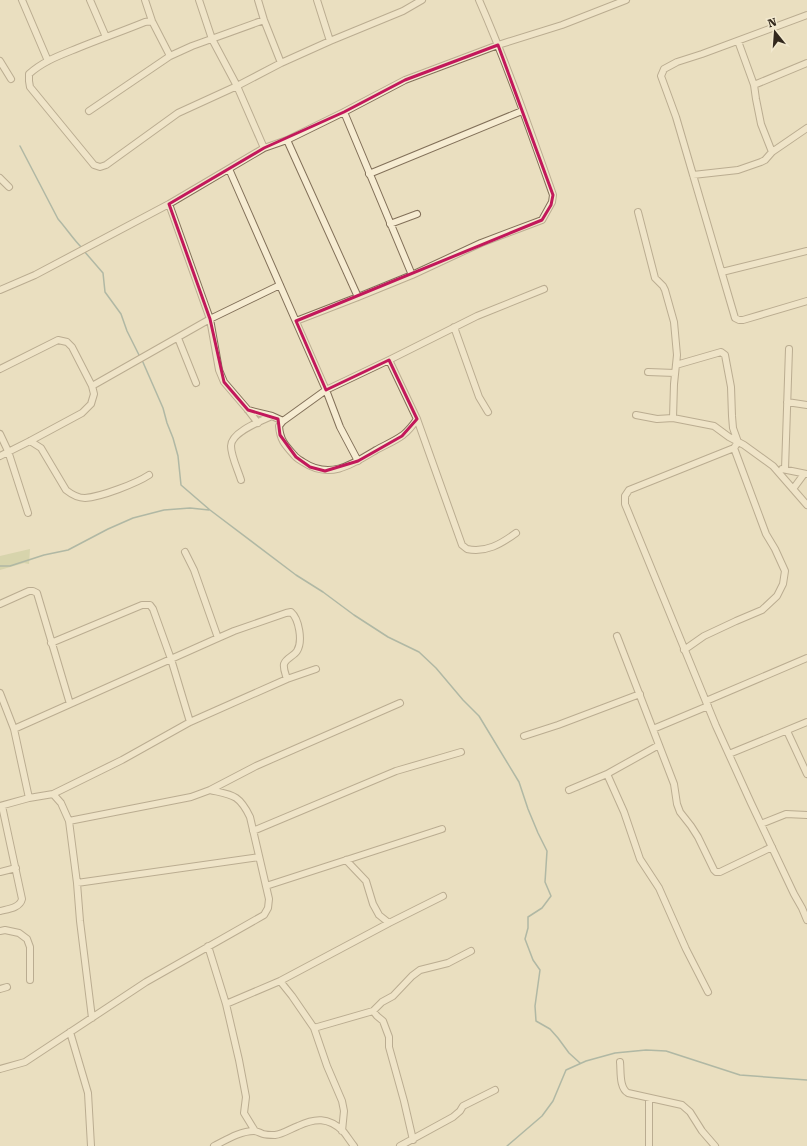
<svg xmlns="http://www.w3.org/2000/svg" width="807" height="1146" font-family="'Roboto Serif',serif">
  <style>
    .green { fill: #c0c795 }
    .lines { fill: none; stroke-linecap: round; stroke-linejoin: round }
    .stream { stroke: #6b8983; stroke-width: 1.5 }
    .street-casing { stroke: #827059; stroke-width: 8 }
    .street { stroke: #f6ecd2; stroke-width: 6 }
    .marked { fill: none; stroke: #c2185b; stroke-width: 3; stroke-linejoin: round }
  </style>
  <rect width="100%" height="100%" fill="#eadfc0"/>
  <path class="green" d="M 30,549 L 29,564 L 24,563 L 0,570 L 0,556 Z"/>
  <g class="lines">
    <path class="stream" d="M 20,146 L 58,219 C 66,228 73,239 82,248
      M 84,251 L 103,273 L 105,292 L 121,314 L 127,331 L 140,357
      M 142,360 L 163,408 L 167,423 L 173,438 L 178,456 L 181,485 L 210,510 L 296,575 L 323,592 L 354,615 L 388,637 L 419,652 L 436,668 L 463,700 L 479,716 L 519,782 L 528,809 L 538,833 L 547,851 L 545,882 L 551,896 L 542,908 L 528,917 L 528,928 L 525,939 L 533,960 L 540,970 L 535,1006 L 536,1021 L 550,1029 L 558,1038 L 569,1053 L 580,1063
      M 0,566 L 10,566 L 44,555 L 68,550 L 108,529 L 133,518 L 164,510 L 190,508 L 209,510
      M 507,1146 L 542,1116 L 553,1101 L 566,1070 L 586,1061 L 615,1053 L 646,1050 L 666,1051 L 740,1075 L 807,1080"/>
    <defs>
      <path id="street" d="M 22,0 L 48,61
        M 90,0 L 106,37
        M 145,0 L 152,21 L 170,56
        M 199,0 L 212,39 L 237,86 L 264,148
        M 258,0 L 264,20 L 281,63
        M 317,0 L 330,41
        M 807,15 L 702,54 L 677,62 L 664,69 L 661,76 L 676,117 L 735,318 L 739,320 L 743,320 L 807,301
        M 152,21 L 145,22 C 123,31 100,39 78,48 C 61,55 43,61 29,74 L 29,81 L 30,87 L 94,165 L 100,167 L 106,165 L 178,113 L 237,86 L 281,63 L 330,41 L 403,11 L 422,0
        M 738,41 L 754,85 L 756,99 L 761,124 L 772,152
        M 0,61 L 11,79
        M 754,85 L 807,63
        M 89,111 L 170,56 L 192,46 L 264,20
        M 344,112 L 412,275
        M 287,140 L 358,297
        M 229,169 L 326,390 L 340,427 L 358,461
        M 369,174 L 522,111
        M 693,175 L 738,170 L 761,162 L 765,160 L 772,152 L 807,128
        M 0,178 L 9,187
        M 169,204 L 210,319 L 219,370 L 224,382 L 248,410 L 258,423
        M 638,212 L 655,278 L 663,286 L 665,290 L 674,322 L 677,355 L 674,384 L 673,418
        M 390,224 L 417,214
        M 722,272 L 807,251
        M 0,290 L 35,275 L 169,204 L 264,148 L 287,140 L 344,112 L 405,80 L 498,45 L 562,25 L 626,0
        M 296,321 L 358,297 L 412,275 L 481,243 L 542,220 L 552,202 L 553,195 C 530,130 507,64 479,0
        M 454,327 L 479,397 L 488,412
        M 178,338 L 196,383
        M 389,360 L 417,419 L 462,545 L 467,549 C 486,553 501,544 516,533
        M 676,365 L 721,352 L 725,355 L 731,387 L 732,416 L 733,428 L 738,442 L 734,448 L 629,490 L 625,496 L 625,504 L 716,726 L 751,803 L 794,894 L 802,908 L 807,920
        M 0,369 L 58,340 L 67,342 L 72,347 L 92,386 L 94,394 L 91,404 L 82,413 L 30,441 L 0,456
        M 648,372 L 675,373
        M 92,386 L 210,319 L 280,285
        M 787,402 L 807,405
        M 248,410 L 272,416
        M 636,415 L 657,419 L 673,418 L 714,426 L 729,437 L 744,445 L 773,466 L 807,505
        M 283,421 L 279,426 C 280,440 285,445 294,455 C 296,458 300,460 303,462 C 330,480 353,464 376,450 C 385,445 395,441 403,435 C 408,431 413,425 417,419
        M 0,434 L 8,451 L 28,513
        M 30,441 L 41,448 L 66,490 C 71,494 78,498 85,498 C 101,497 137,483 149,475
        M 782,469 L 807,474
        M 785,469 L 789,349
        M 241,480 C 238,470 231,456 231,446 C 231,432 261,421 272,416 L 283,421 L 326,390 L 389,360 L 477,316 L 544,289
        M 793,489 L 804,474
        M 185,552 L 194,570 L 218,638
        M 0,604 L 29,591 L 33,591 L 37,593 L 70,704
        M 617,636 L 674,784 L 677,804 L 680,812 L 691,826 L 698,837 L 714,870 L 716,872 L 720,872 L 772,847
        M 51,643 L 142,605 L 150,605 L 153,609 L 171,659 L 190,722
        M 684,650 L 704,636 L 736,621 L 762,610 L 777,596 L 783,584 L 785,571 L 775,549 L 766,534 L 734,448
        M 0,693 L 14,729 L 29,798
        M 706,701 L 807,658
        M 14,729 L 218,638 L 234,631 L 286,613 L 291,612 C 299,619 303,641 297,651 C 294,656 286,658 284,664 C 283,669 286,675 287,679
        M 653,729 L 708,706
        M 787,731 L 807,774
        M 524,736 L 558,725 L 640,694
        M 729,754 L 807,722
        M 607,774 L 624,812 L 640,859 L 659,888 L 686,949 L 708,992
        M 569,790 L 607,774 L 659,745
        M 53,794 L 61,803 L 69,821 L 77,883 L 259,857
        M 0,806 L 29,798 L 53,794 L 122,760 L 190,722 L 287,679 L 316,669
        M 69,821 L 191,797 L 210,790 L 256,766 L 400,703
        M 761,824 L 786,814 L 807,815
        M 253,831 L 396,771 L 461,752
        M 346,860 L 366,881 L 373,904 L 379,915 L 389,923
        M 0,872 L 16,868
        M 77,883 L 80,921 L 92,1018
        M 266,886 L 442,829
        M 0,911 C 8,909 20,908 22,899 L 2,806
        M 0,931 L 5,930 L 19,933 L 27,939 L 30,947 L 30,980
        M 208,946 L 226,1004 L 239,1060 L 246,1097 L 244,1113 L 255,1131
        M 280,981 L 292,996 L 314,1028 L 373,1011 L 377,1016 L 383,1021 L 389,1037 L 389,1047 L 404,1101 L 413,1140
        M 0,989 L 7,987
        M 226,1004 L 280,981 L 389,923 L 443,896
        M 373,1011 L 382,1002 L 393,996 L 412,976 L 420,970 L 448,963 L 471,951
        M 314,1028 L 327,1066 L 342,1101 L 344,1111 L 342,1131
        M 70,1032 L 88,1093 L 91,1146
        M 620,1062 C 621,1071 619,1088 628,1093 L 682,1105 L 690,1112 L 702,1131 L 715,1146
        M 0,1069 L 25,1062 L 146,982 L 264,915 L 268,908 L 269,899 L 250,817 C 239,794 232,795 210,790
        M 214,1146 C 226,1140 240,1131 254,1131 C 257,1131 260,1133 263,1134 C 266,1135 271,1135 275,1135 C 283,1134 290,1129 298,1126 C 315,1118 328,1117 343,1131 C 347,1136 350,1141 354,1146
        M 400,1146 L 453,1117 L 460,1111 L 463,1106 L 495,1090
        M 649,1146 L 649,1098"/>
    </defs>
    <use href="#street" class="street-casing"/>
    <use href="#street" class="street"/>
  </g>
  <path d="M0 0H807V1146H0ZM 498,45 L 553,195 L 551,205 L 542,220 L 296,321 L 326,390 L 389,360 L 417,419 L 402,436 L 358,461 L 325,471 L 310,467 L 296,457 L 280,435 L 278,419 L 248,410 L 224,382 L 210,319 L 169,204 L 264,148 L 344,112 L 405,80 Z" fill="#eadfc0" fill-opacity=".55" fill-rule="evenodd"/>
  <path class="marked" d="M 498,45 L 553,195 L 551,205 L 542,220 L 296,321 L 326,390 L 389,360 L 417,419 L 402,436 L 358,461 L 325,471 L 310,467 L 296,457 L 280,435 L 278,419 L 248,410 L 224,382 L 210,319 L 169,204 L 264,148 L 344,112 L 405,80 Z"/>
  <g transform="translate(775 32) rotate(343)" stroke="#f2e9cf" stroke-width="3" paint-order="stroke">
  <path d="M0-3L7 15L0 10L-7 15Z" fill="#32281d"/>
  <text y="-6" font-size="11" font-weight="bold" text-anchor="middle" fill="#32281d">N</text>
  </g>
</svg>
